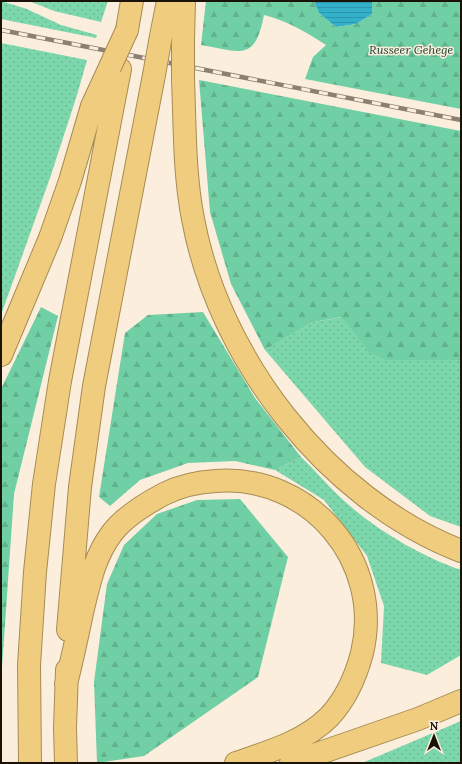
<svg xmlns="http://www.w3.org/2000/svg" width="462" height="764" font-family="Lora,serif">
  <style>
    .grass { fill: url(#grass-dots) }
    .forest { fill: url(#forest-firs) }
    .water { fill: url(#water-rules) }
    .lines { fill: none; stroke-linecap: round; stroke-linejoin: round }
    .motorway-casing { stroke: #a58c55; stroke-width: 24 }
    .motorway { stroke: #f0cd7e; stroke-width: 22 }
    .rail-casing { stroke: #8b8071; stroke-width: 4.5 }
    .rail { stroke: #fceedc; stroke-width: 3; stroke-dasharray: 9; stroke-linecap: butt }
    .motorway-bridge-casing { stroke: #a58c55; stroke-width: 24; stroke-linecap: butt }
    .motorway-bridge { stroke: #f0cd7e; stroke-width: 22 }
    .labels { text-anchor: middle; stroke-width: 3; stroke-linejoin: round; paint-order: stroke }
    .park-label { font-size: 12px; font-style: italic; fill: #18412f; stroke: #fceedc }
  </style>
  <defs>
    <pattern id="grass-dots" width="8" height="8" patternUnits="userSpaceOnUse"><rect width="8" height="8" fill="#7cd7ad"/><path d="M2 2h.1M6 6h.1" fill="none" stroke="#6bb893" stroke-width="1.8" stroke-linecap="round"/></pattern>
    <pattern id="forest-firs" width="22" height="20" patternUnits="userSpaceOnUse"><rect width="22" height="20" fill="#70cfa4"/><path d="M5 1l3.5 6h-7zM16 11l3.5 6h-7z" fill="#60b18c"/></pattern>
    <pattern id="water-rules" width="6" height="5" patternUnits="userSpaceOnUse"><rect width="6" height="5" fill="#33b0ca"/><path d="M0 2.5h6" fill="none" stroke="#2d96ac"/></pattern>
  </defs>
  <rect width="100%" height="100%" fill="#fceedc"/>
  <path class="grass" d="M 1,1 L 27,9 L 61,25 L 97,35 L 96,38 L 1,19 Z
    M 29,1 L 108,1 L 101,22 L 54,11 Z
    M 1,43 L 87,60 L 77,95 L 51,175 L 1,315 Z
    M 343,317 L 369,351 L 384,360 L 461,360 L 461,527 L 430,516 L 365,467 L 265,350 L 313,322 Z
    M 301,457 C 315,470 327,485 341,498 C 373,528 420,556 461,570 L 461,655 L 427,675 L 381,663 L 384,606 L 367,556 L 324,500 L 275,470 Z
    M 461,721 L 461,763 L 362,763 Z"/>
  <path class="forest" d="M 206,1 L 314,1 L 319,13 L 336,27 L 356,24 L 372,14 L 372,1 L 461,1 L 461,109 L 305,79 L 313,57 L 326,45 C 306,32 288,21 264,15 C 255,62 241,52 201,45 Z
    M 199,80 L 461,131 L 461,360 L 384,360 L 369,352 L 342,317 L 313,322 L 265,350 L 231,284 L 210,212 Z
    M 41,307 L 58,316 L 14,494 L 1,682 L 1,389 Z
    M 203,312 L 255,398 L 301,457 L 275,470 L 235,461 L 188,463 L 140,480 L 110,506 L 99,497 L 125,333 L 148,315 Z
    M 240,499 L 288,557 L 258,677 L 144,756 L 97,763 L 94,682 L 107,584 L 124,545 L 157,514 L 197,500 Z"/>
  <path class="water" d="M 314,1 L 372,1 L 372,14 L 356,24 L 336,27 L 319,13 Z"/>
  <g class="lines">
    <defs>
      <path id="motorway" d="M 127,30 L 132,1
        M 161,36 L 168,1
        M 183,41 L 184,1
        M 183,80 C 185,126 184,173 193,219 C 219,359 327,499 461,551
        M 1,355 L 50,238 L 70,181 L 92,106 L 110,67
        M 68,630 L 80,487 L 94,386 L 154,75
        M 66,684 C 72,660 77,637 82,613 C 89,584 94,557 112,533 C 125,516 145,504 164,494 C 180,486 197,482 216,481 C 310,474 384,561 362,653 C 356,676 345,700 329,717 C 304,742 268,752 236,763
        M 30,763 L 29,665 L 35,572 L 44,484 L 60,381 L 120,69
        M 66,763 L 65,728 L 67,670
        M 291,763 L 418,719 L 461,701"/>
    </defs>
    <use href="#motorway" class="motorway-casing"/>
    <use href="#motorway" class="motorway"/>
    <defs>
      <path id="rail" d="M 1,30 L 461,120"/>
    </defs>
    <use href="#rail" class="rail-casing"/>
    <use href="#rail" class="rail"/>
    <defs>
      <path id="motorway-bridge" d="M 110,67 L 127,30
        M 154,75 L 161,36
        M 183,80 L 183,41"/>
    </defs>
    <use href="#motorway-bridge" class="motorway-bridge-casing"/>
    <use href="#motorway-bridge" class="motorway-bridge"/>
  </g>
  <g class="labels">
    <g class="park-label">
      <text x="411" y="54">Russeer Gehege</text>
    </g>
  </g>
  <rect width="462" height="764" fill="none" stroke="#1b1308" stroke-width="4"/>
  <g transform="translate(434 736)" stroke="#fceedc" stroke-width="3" paint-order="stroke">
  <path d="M0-3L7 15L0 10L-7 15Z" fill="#1b1308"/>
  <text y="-6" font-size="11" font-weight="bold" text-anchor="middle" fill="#1b1308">N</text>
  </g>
</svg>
